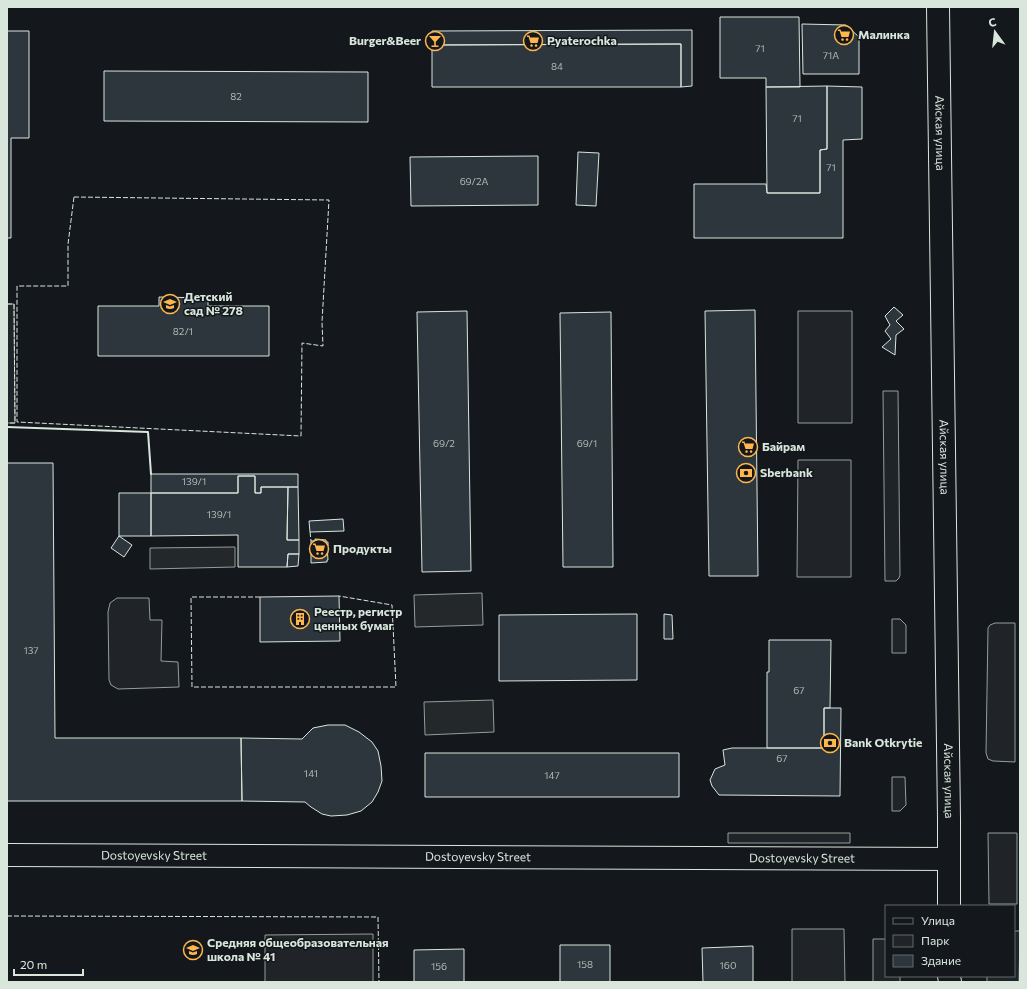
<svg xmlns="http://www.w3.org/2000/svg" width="1027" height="989" font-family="Commissioner,sans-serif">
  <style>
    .green { fill: #202428; stroke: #939e99 }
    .parking { fill: #24282b; stroke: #939e99 }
    .building { fill: #2c363c; stroke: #d8e6dc }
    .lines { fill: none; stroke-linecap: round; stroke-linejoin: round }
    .secondary-casing { stroke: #d8e6dc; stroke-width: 24 }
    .primary-casing { stroke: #d8e6dc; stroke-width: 24 }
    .secondary { stroke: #14181c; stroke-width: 22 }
    .primary { stroke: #14181c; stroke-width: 22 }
    .fence { stroke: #d8e6dc; stroke-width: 1; stroke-dasharray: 5 2; stroke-linecap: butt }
    .wall { stroke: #d8e6dc; stroke-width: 2 }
    .labels { text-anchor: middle; stroke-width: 3; stroke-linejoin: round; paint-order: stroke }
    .number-label { font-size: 10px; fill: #adbab4 }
    .poi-label { font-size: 12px; font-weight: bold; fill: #d8e6dc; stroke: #14181c; text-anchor: start }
    .street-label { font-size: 12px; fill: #d8e6dc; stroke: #14181c }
  </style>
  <rect width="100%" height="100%" fill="#14181c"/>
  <path class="green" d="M 7,304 L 14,304 L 15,423 L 7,423 Z
    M 798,311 L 852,311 L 852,423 L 798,423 Z
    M 883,391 L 898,391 L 900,575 L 899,578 L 896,581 L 885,581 Z
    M 798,460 L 851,460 L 851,577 L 797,577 Z
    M 117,598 L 149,598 L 150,620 L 162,620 L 161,661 L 178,662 L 179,687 L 118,689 L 111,685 L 109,680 L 108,612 L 110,603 Z
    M 892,619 L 900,619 L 906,625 L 906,653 L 892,653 Z
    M 995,623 L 1015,623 L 1015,762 L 993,761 L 988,759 L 986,753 L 988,628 L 990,625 Z
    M 892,777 L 905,777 L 906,805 L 900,811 L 892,811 Z
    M 728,833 L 850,833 L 850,843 L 728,843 Z
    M 988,833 L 1017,833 L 1017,904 L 989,904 Z
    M 792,929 L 844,929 L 845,982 L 792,982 Z
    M 1014,931 L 1020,931 L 1019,982 L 987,982 L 987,976 L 1014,976 Z
    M 373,934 L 373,982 L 265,982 L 265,935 Z
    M 873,939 L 886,939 L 886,976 L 900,976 L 900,982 L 873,982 Z"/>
  <path class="parking" d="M 235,547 L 235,567 L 150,569 L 150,548 Z
    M 482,593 L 483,625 L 415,627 L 414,595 Z
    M 493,700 L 494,732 L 425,735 L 424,702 Z"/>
  <path class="building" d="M 720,17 L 799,17 L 800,87 L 766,87 L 766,78 L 720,78 Z
    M 802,24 L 846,25 L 859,37 L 859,74 L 803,74 Z
    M 692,30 L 692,86 L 681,87 L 681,44 L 432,45 L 432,31 Z
    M 7,31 L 29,31 L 29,138 L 11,138 L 11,238 L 7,238 Z
    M 681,44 L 681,87 L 432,87 L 432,45 Z
    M 104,71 L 368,72 L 368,122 L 104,121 Z
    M 827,86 L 827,149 L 820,150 L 820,193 L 767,193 L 766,87 Z
    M 827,86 L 862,87 L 862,139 L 843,140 L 843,238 L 694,238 L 694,184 L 766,184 L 767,193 L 820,193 L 820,150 L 827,149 Z
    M 578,152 L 599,153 L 596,206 L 576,205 Z
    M 538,156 L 538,205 L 411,206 L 410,157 Z
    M 159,297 L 208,298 L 208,306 L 269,306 L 269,356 L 98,356 L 98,306 L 159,306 Z
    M 894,307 L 903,315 L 896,321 L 904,329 L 896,335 L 895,355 L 882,347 L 891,339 L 885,331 L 890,325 L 885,316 Z
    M 755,310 L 758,576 L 709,576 L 705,311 Z
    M 467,311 L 471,571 L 422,572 L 417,312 Z
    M 611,312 L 613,567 L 563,567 L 560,313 Z
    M 7,463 L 53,463 L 55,738 L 241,738 L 242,801 L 7,801 Z
    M 151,474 L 298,474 L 298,487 L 261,487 L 261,493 L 255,493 L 255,476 L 238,476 L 238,493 L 151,493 Z
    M 238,476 L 255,476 L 255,493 L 261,493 L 261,487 L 288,487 L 287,540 L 299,540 L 299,554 L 288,554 L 287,567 L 238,567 L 238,535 L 151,536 L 151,493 L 238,493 Z
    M 288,487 L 298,487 L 299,540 L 287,540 Z
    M 119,493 L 151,493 L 151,536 L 119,536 Z
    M 343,519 L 344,531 L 310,532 L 309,521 Z
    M 119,536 L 132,545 L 124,557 L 111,548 Z
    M 315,539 L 326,540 L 326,542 L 328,542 L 328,546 L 327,546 L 328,560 L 327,560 L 327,562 L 311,563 L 311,541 L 315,541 Z
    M 288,554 L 299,554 L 298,566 L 287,567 Z
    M 339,596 L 340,641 L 260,642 L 260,597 Z
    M 637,614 L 637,680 L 499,681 L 499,615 Z
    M 664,614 L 672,615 L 673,639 L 664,639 Z
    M 769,640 L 831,640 L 830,708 L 824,708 L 824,748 L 767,748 L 767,672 L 769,672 Z
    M 824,708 L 841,708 L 840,796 L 719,795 L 712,786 L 710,780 L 715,769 L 725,765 L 723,750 L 732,748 L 824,748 Z
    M 328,725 L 345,725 L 359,732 L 372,742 L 378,751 L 381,766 L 382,781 L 378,792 L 372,802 L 361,811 L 347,815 L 331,816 L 322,814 L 311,807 L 305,802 L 242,801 L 241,738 L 302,739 L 313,728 Z
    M 425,753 L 679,753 L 679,797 L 425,797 Z
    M 560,945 L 610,945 L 610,982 L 560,982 Z
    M 753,946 L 753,982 L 703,982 L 702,948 Z
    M 464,949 L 464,982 L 414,982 L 414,950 Z"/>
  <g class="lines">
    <defs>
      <g id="secondary">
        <path id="s1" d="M 7,855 L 949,859"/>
      </g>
      <g id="primary">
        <path id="s2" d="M 938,7 L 949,819 L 949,906"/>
        <path d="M 949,976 L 950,982"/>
      </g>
    </defs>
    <use href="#secondary" class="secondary-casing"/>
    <use href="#primary" class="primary-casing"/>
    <use href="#secondary" class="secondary"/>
    <use href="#primary" class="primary"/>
    <path class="fence" d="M 74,197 L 329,200 L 322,322 L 323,346 L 302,343 L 301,436 L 17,422 L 17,286 L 68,286 L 68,244 Z
      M 7,304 L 14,304 L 15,423 L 7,423
      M 310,532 L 311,541
      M 260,597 L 191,597 L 192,687 L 396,687 L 392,605 L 339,596
      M 7,916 L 378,917 L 379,982"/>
    <path class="wall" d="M 7,427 L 148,432 L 151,474"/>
  </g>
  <defs>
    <symbol id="supermarket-ring" viewBox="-11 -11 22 22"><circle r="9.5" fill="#14181c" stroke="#ffb74d" stroke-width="1.5"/><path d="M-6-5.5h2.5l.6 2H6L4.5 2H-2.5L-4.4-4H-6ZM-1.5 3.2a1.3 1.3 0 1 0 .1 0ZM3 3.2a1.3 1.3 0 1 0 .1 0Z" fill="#ffb74d"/></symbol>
    <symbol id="bar-ring" viewBox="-11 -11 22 22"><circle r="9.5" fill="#14181c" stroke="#ffb74d" stroke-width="1.5"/><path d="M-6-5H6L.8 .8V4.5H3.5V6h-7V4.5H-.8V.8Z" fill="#ffb74d"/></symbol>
    <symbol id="school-ring" viewBox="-11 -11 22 22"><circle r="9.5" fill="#14181c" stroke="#ffb74d" stroke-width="1.5"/><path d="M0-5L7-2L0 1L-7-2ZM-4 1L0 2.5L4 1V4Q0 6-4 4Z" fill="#ffb74d"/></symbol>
    <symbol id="bank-ring" viewBox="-11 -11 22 22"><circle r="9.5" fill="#14181c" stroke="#ffb74d" stroke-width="1.5"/><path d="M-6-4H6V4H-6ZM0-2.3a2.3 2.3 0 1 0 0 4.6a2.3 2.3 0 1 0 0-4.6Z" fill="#ffb74d"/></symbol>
    <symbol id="building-ring" viewBox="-11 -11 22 22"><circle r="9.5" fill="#14181c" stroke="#ffb74d" stroke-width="1.5"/><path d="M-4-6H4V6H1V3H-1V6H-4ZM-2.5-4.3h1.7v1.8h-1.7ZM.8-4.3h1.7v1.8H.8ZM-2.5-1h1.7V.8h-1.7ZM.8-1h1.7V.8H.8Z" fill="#ffb74d"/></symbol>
  </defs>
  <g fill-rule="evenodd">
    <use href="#supermarket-ring" x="833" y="24" width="22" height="22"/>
    <use href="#bar-ring" x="424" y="30" width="22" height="22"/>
    <use href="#supermarket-ring" x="522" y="30" width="22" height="22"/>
    <use href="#school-ring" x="159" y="293" width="22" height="22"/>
    <use href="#supermarket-ring" x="737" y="436" width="22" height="22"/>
    <use href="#bank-ring" x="735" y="462" width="22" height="22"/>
    <use href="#supermarket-ring" x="308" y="538" width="22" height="22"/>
    <use href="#building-ring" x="289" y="608" width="22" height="22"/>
    <use href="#bank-ring" x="819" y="732" width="22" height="22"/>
    <use href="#school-ring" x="182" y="939" width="22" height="22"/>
  </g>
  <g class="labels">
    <g class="number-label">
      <text x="760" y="52">71</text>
      <text x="831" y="59">71А</text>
      <text x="557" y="70">84</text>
      <text x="236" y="100">82</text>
      <text x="797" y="122">71</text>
      <text x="831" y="171">71</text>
      <text x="474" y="185">69/2А</text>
      <text x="183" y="335">82/1</text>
      <text x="444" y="447">69/2</text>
      <text x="587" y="447">69/1</text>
      <text x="194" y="485">139/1</text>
      <text x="219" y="518">139/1</text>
      <text x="31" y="654">137</text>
      <text x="799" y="694">67</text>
      <text x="782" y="762">67</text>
      <text x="311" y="777">141</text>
      <text x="552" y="779">147</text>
      <text x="585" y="968">158</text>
      <text x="728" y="969">160</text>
      <text x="439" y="970">156</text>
    </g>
    <g class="poi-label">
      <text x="858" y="39">Малинка</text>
      <text x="421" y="45" text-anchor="end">Burger&amp;Beer</text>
      <text x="547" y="45">Pyaterochka</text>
      <text x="184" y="301">Детский<tspan x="184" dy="14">сад № 278</tspan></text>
      <text x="762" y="451">Байрам</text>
      <text x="760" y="477">Sberbank</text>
      <text x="333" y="553">Продукты</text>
      <text x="314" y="616">Реестр, регистр<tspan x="314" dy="14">ценных бумаг</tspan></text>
      <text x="844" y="747">Bank Otkrytie</text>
      <text x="207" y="947">Средняя общеобразовательная<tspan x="207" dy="14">школа № 41</tspan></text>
    </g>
    <g class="street-label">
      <text dy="4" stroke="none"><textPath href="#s2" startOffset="126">Айская улица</textPath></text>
      <text dy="4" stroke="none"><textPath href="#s2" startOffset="450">Айская улица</textPath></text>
      <text dy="4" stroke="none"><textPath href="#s2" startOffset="774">Айская улица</textPath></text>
      <text dy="4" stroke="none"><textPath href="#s1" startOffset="147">Dostoyevsky Street</textPath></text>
      <text dy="4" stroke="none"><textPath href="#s1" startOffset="471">Dostoyevsky Street</textPath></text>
      <text dy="4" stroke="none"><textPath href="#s1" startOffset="795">Dostoyevsky Street</textPath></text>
    </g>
  </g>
  <rect width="1027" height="989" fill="none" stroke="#d8e6dc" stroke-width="16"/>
  <rect x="885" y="905" width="130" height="72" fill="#14181c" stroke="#626a69"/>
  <rect x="893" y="918" width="20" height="6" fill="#14181c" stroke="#626a69"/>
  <text x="921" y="925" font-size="12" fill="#d8e6dc">Улица</text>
  <rect x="893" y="935" width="20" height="12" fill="#202428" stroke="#626a69"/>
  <text x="921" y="945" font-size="12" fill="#d8e6dc">Парк</text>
  <rect x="893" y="955" width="20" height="12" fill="#2c363c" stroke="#626a69"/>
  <text x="921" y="965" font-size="12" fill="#d8e6dc">Здание</text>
  <g transform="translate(995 32) rotate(345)" stroke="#14181c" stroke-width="3" paint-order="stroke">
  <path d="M0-3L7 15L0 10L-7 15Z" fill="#d8e6dc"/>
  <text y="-6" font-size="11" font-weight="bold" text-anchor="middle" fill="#d8e6dc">С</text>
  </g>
  <path d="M14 969v6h69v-6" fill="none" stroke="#d8e6dc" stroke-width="2"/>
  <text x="20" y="969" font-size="12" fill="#d8e6dc" stroke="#14181c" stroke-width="3" paint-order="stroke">20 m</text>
</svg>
